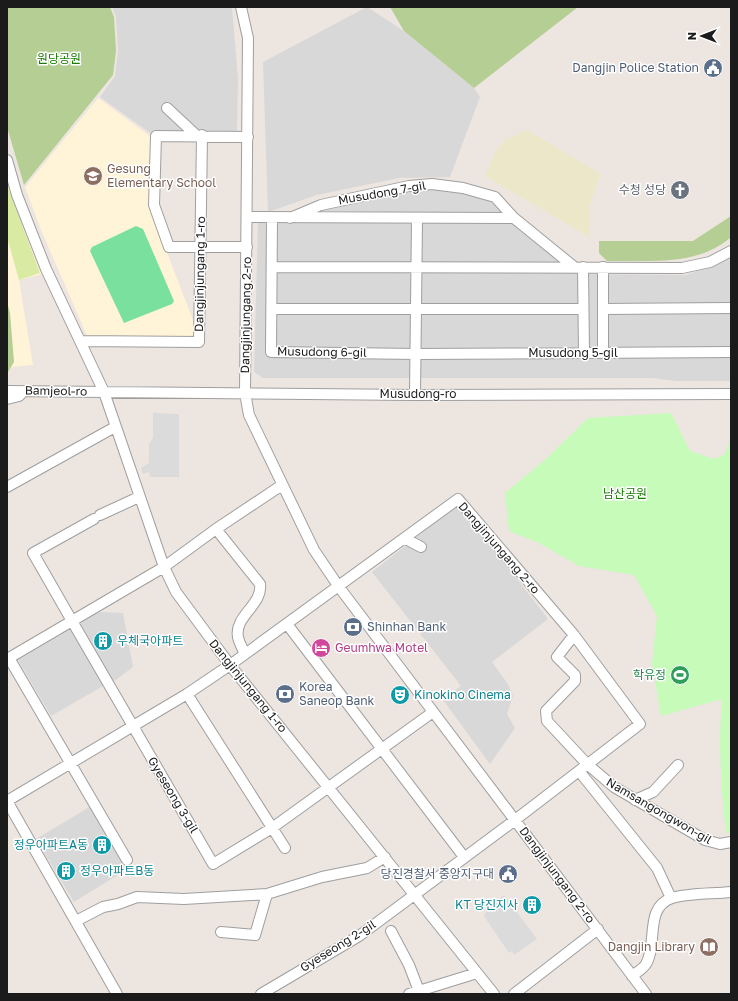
<svg xmlns="http://www.w3.org/2000/svg" width="738" height="1001" font-family="'Golos Text','Noto Sans KR',sans-serif">
  <style>
    .residential { fill: #d9d8d8 }
    .education { fill: #fff4d7 }
    .farmland { fill: #ede7ca }
    .grass { fill: #d9eaa3 }
    .forest { fill: #b4ce93 }
    .park { fill: #c6fbb9 }
    .pitch { fill: #7ae09e }
    .parking { fill: #dbdbdb }
    .lines { fill: none; stroke-linecap: round; stroke-linejoin: round }
    .minor-casing { stroke: #9f9f9f; stroke-width: 12 }
    .minor { stroke: #fff; stroke-width: 10 }
    .labels { text-anchor: middle; stroke-width: 3; stroke-linejoin: round; paint-order: stroke }
    .park-label { font-size: 12px; fill: #1c7b07; stroke: #fff }
    .service-label { font-size: 12px; fill: #4e5e75; stroke: #fff; text-anchor: end }
    .education-label { font-size: 12px; fill: #785e54; stroke: #fff; text-anchor: start }
    .worship-label { font-size: 12px; fill: #5b616d; stroke: #fff; text-anchor: end }
    .street-label { font-size: 12px; fill: #1b1b1b; stroke: #fff }
    .culture-label { font-size: 12px; fill: #0d838f; stroke: #fff; text-anchor: start }
    .hotel-label { font-size: 12px; fill: #b23c85; stroke: #fff; text-anchor: start }
    .leisure-label { font-size: 12px; fill: #27864d; stroke: #fff; text-anchor: end }
  </style>
  <rect width="100%" height="100%" fill="#ede5e0"/>
  <path class="residential" d="M 112,7 L 232,7 L 238,79 L 237,132 L 150,133 L 100,97 L 115,76 L 118,51 L 116,17 Z
    M 367,7 L 404,31 L 474,88 L 480,97 L 450,177 L 399,178 L 317,195 L 268,212 L 263,62 Z
    M 432,186 L 461,190 L 492,200 L 513,220 L 577,274 L 686,275 L 714,265 L 731,256 L 731,381 L 676,381 L 653,378 L 263,378 L 254,372 L 258,221 L 323,206 Z
    M 459,504 L 548,619 L 492,662 L 508,684 L 513,696 L 507,714 L 515,728 L 490,764 L 443,700 L 461,686 L 372,572 Z
    M 99,612 L 123,613 L 133,667 L 113,682 L 80,623 Z
    M 72,628 L 105,685 L 51,716 L 18,660 Z
    M 91,806 L 129,868 L 74,902 L 36,839 Z"/>
  <path class="education" d="M 98,98 L 150,136 L 150,209 L 197,330 L 192,336 L 88,338 L 41,230 L 25,187 Z
    M 7,182 L 42,274 L 19,280 L 33,365 L 12,367 L 7,374 Z"/>
  <path class="farmland" d="M 527,130 L 601,174 L 590,204 L 589,237 L 485,176 L 495,152 L 505,140 Z"/>
  <path class="grass" d="M 7,185 L 40,273 L 19,280 L 7,237 Z"/>
  <path class="forest" d="M 7,7 L 110,7 L 114,17 L 116,51 L 113,75 L 24,185 L 7,127 Z
    M 390,7 L 578,7 L 474,88 L 404,31 Z
    M 731,216 L 731,237 C 697,267 649,260 607,261 L 599,253 L 599,241 L 693,241 Z
    M 7,302 L 10,313 L 14,362 L 7,374 Z"/>
  <path class="park" d="M 671,413 L 690,451 L 714,459 L 725,454 L 731,437 L 731,832 L 726,833 C 721,788 718,745 722,699 L 661,716 L 652,663 L 657,616 L 634,575 L 579,566 L 539,543 L 509,531 L 505,493 L 547,458 L 588,418 Z"/>
  <path class="pitch" d="M 136,226 L 143,229 L 174,301 L 172,304 L 124,323 L 90,251 L 92,247 Z"/>
  <path class="parking" d="M 153,413 L 179,414 L 179,477 L 150,477 L 149,472 L 143,474 L 141,468 L 149,463 L 149,444 L 153,438 Z
    M 504,895 L 537,939 L 514,955 L 512,951 L 509,953 L 484,916 L 487,909 Z"/>
  <g class="lines">
    <defs>
      <path id="minor" d="M 241,7 L 248,38 L 245,393 L 249,415 L 314,550 L 339,587 L 646,994
        M 167,108 L 197,136
        M 7,160 L 17,195 L 46,269 L 104,392 L 164,567 L 176,592 L 230,665 L 494,994
        M 248,217 L 514,218
        M 272,217 L 271,352 L 416,354 L 731,352
        M 290,218 L 321,205 L 409,186 L 432,184 L 463,188 L 495,197 L 514,218 L 573,266
        M 247,247 L 169,247 L 154,205 L 156,136 L 248,137
        M 273,267 L 682,268 L 710,262 L 731,251
        M 583,267 L 584,353
        M 272,309 L 583,309
        M 603,309 L 731,308
        M 80,341 L 199,342 L 202,135
        M 603,353 L 603,267
        M 7,391 L 415,395 L 731,394
        M 415,395 L 417,219
        M 7,399 L 19,396 L 23,392
        M 282,485 L 216,529 L 164,567 L 72,621 L 213,864 L 272,828 L 433,712
        M 7,487 L 115,427
        M 100,515 L 139,497
        M 94,519 L 33,553 L 72,621 L 9,658 L 127,860
        M 216,529 L 260,584 C 263,605 234,616 238,637 C 239,643 243,649 245,654
        M 406,539 L 421,547
        M 287,624 L 464,857
        M 574,635 L 557,657 L 575,675 L 575,681 L 546,711 L 547,721 L 587,764 L 614,787 L 705,840 L 720,844 L 731,842
        M 187,694 L 285,848
        M 579,771 L 657,868 L 671,898
        M 635,800 L 653,792 L 678,765
        M 7,801 L 187,694 L 230,665 L 458,499 L 574,635 L 640,724 L 515,820 L 359,936 L 261,994
        M 7,801 L 117,994
        M 76,921 L 103,907 L 118,904 L 137,897 L 184,899 L 267,894
        M 391,931 L 409,965 L 419,991
        M 221,932 L 255,935 L 267,894 L 322,877 L 367,868 L 385,857
        M 632,976 C 637,972 643,969 646,964 C 658,944 644,907 672,898 C 690,893 712,894 731,892
        M 409,994 L 477,973
        M 514,994 L 598,929"/>
    </defs>
    <use href="#minor" class="minor-casing"/>
    <use href="#minor" class="minor"/>
  </g>
  <defs>
    <symbol id="civic-disc" viewBox="-11 -11 22 22"><circle r="9.5" fill="#5c6f8a" stroke="#fff"/><path d="M-.6-6.5H3V-4.5H.6V-3L4-1V1h2V6H-6V1h2V-1L-.6-3ZM-1.2 2.5V6h2.4V2.5Z" fill="#fff"/></symbol>
    <symbol id="school-disc" viewBox="-11 -11 22 22"><circle r="9.5" fill="#8d6e63" stroke="#fff"/><path d="M0-5L7-2L0 1L-7-2ZM-4 1L0 2.5L4 1V4Q0 6-4 4Z" fill="#fff"/></symbol>
    <symbol id="church-disc" viewBox="-11 -11 22 22"><circle r="9.5" fill="#6b7280" stroke="#fff"/><path d="M-1.2-6h2.4v3.5h3.3v2.4h-3.3V6h-2.4V-.1h-3.3v-2.4h3.3Z" fill="#fff"/></symbol>
    <symbol id="bank-disc" viewBox="-11 -11 22 22"><circle r="9.5" fill="#5c6f8a" stroke="#fff"/><path d="M-6-4H6V4H-6ZM0-2.3a2.3 2.3 0 1 0 0 4.6a2.3 2.3 0 1 0 0-4.6Z" fill="#fff"/></symbol>
    <symbol id="building-disc" viewBox="-11 -11 22 22"><circle r="9.5" fill="#0f9aa8" stroke="#fff"/><path d="M-4-6H4V6H1V3H-1V6H-4ZM-2.5-4.3h1.7v1.8h-1.7ZM.8-4.3h1.7v1.8H.8ZM-2.5-1h1.7V.8h-1.7ZM.8-1h1.7V.8H.8Z" fill="#fff"/></symbol>
    <symbol id="hotel-disc" viewBox="-11 -11 22 22"><circle r="9.5" fill="#d1479c" stroke="#fff"/><path d="M-6-4.5h1.5V1H6V5H4.5V3h-9V5H-6ZM-4 0a1.8 1.8 0 1 1 3.6 0ZM.5 0V-2.5h3Q6-2.5 6 0Z" fill="#fff"/></symbol>
    <symbol id="stadium-disc" viewBox="-11 -11 22 22"><circle r="9.5" fill="#2e9e5b" stroke="#fff"/><path d="M0-5a6.5 5 0 1 0 0 10a6.5 5 0 1 0 0-10ZM-3.5-1.8h7v3.6h-7Z" fill="#fff"/></symbol>
    <symbol id="theatre-disc" viewBox="-11 -11 22 22"><circle r="9.5" fill="#0f9aa8" stroke="#fff"/><path d="M-5-5.5Q0-4 5-5.5V0Q5 5 0 6Q-5 5-5 0ZM-3.3-2.5H-1v1.5H-3.3ZM1-2.5H3.3v1.5H1ZM-2.8 1Q0 5.5 2.8 1Z" fill="#fff"/></symbol>
    <symbol id="library-disc" viewBox="-11 -11 22 22"><circle r="9.5" fill="#8d6e63" stroke="#fff"/><path d="M-6-4Q-3-5.5-.7-3.5V5Q-3 3-6 4ZM6-4Q3-5.5 .7-3.5V5Q3 3 6 4Z" fill="#fff"/></symbol>
  </defs>
  <g fill-rule="evenodd">
    <use href="#civic-disc" x="702" y="57" width="22" height="22"/>
    <use href="#school-disc" x="82" y="165" width="22" height="22"/>
    <use href="#church-disc" x="669" y="179" width="22" height="22"/>
    <use href="#bank-disc" x="342" y="616" width="22" height="22"/>
    <use href="#building-disc" x="92" y="630" width="22" height="22"/>
    <use href="#hotel-disc" x="310" y="637" width="22" height="22"/>
    <use href="#stadium-disc" x="669" y="664" width="22" height="22"/>
    <use href="#bank-disc" x="274" y="683" width="22" height="22"/>
    <use href="#theatre-disc" x="389" y="684" width="22" height="22"/>
    <use href="#building-disc" x="91" y="834" width="22" height="22"/>
    <use href="#building-disc" x="55" y="860" width="22" height="22"/>
    <use href="#civic-disc" x="497" y="863" width="22" height="22"/>
    <use href="#building-disc" x="521" y="894" width="22" height="22"/>
    <use href="#library-disc" x="698" y="936" width="22" height="22"/>
  </g>
  <g class="labels">
    <g class="park-label">
      <text x="59" y="63">원당공원</text>
      <text x="625" y="498">남산공원</text>
    </g>
    <g class="service-label">
      <text x="699" y="72">Dangjin Police Station</text>
      <text x="367" y="631" text-anchor="start">Shinhan Bank</text>
      <text x="299" y="691" text-anchor="start">Korea<tspan x="299" dy="14">Saneop Bank</tspan></text>
      <text x="494" y="878">당진경찰서 중앙지구대</text>
    </g>
    <g class="education-label">
      <text x="107" y="173">Gesung<tspan x="107" dy="14">Elementary School</tspan></text>
      <text x="695" y="951" text-anchor="end">Dangjin Library</text>
    </g>
    <g class="worship-label">
      <text x="666" y="194">수청 성당</text>
    </g>
    <g class="street-label">
      <text transform="translate(382 193) rotate(-10)" y="4">Musudong 7-gil</text>
      <text transform="translate(200 274) rotate(-89)" y="4">Dangjinjungang 1-ro</text>
      <text transform="translate(246 315) rotate(-89)" y="4">Dangjinjungang 2-ro</text>
      <text transform="translate(322 352) rotate(1)" y="4">Musudong 6-gil</text>
      <text x="573" y="357">Musudong 5-gil</text>
      <text transform="translate(56 391) rotate(1)" y="4">Bamjeol-ro</text>
      <text x="418" y="398">Musudong-ro</text>
      <text transform="translate(499 548) rotate(49)" y="4">Dangjinjungang 2-ro</text>
      <text transform="translate(248 686) rotate(51)" y="4">Dangjinjungang 1-ro</text>
      <text transform="translate(173 795) rotate(59)" y="4">Gyeseong 3-gil</text>
      <text transform="translate(659 811) rotate(30)" y="4">Namsangongwon-gil</text>
      <text transform="translate(557 875) rotate(53)" y="4">Dangjinjungang 2-ro</text>
      <text transform="translate(338 946) rotate(-32)" y="4">Gyeseong 2-gil</text>
    </g>
    <g class="culture-label">
      <text x="117" y="645">우체국아파트</text>
      <text x="414" y="699">Kinokino Cinema</text>
      <text x="88" y="849" text-anchor="end">정우아파트A동</text>
      <text x="80" y="875">정우아파트B동</text>
      <text x="518" y="909" text-anchor="end">KT 당진지사</text>
    </g>
    <g class="hotel-label">
      <text x="335" y="652">Geumhwa Motel</text>
    </g>
    <g class="leisure-label">
      <text x="666" y="679">학유정</text>
    </g>
  </g>
  <rect width="738" height="1001" fill="none" stroke="#1b1b1b" stroke-width="16"/>
  <g transform="translate(702 36) rotate(270)" stroke="#ffffff" stroke-width="3" paint-order="stroke">
  <path d="M0-3L7 15L0 10L-7 15Z" fill="#1b1b1b"/>
  <text y="-6" font-size="11" font-weight="bold" text-anchor="middle" fill="#1b1b1b">N</text>
  </g>
</svg>
